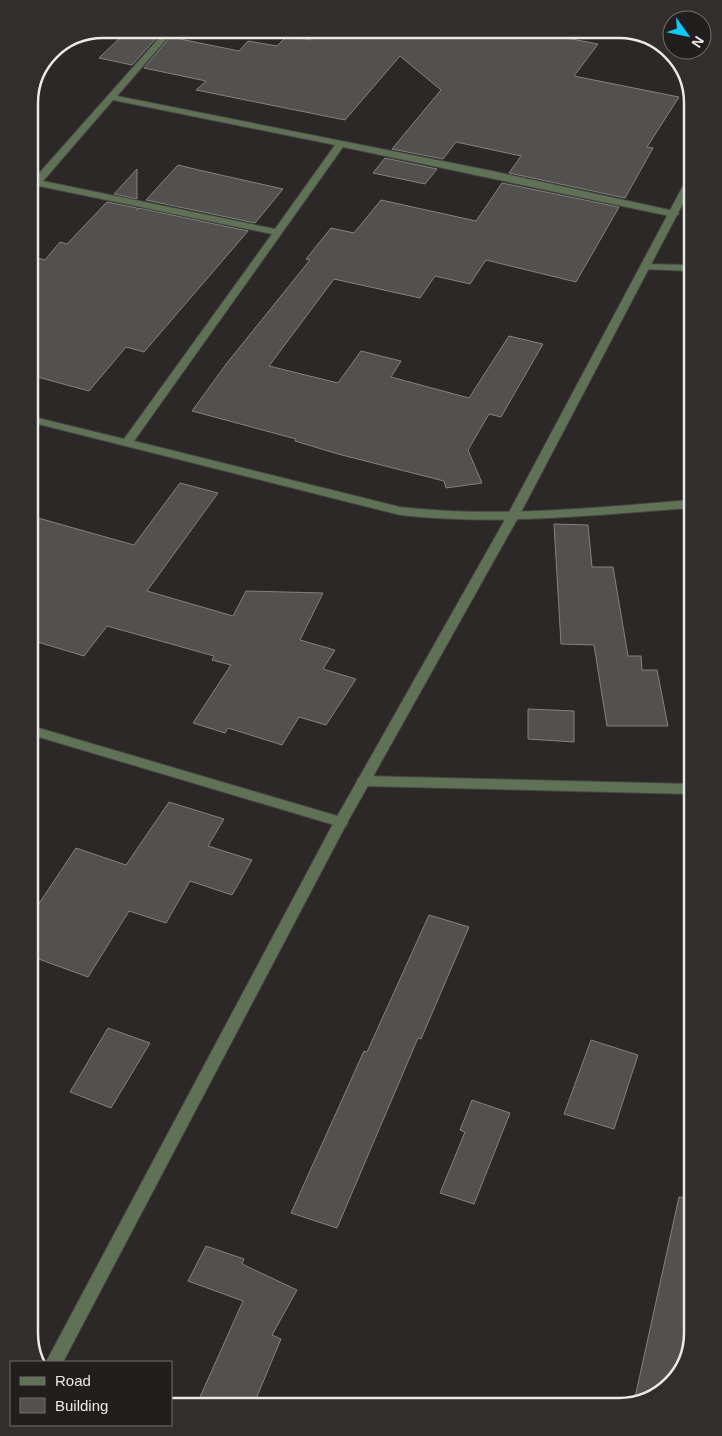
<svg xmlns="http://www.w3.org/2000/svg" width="722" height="1436" font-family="Helvetica,sans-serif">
<rect width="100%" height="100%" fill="#2b2827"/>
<g fill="#53514e" stroke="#84827f">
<polygon points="129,29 159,35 132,65 99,58"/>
<polygon points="313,29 518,29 598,44 574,76 679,97 647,147 653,148 625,198 509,173 521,156 456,142 443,159 392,149 441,90 400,56 345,120 196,90 206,81 144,68 170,37 239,51 248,41 277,46 287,36 311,40"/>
<polygon points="385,158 437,169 425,184 373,173"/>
<polygon points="178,165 203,171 283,189 255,223 146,200"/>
<polygon points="137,169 137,199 114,194"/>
<polygon points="502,183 619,207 576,282 486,260 470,284 435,276 420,298 334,279 269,366 338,383 361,351 401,361 391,377 469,398 509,336 543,344 501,417 489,414 468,450 482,483 446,488 444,481 338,454 295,441 296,439 192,411 227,363 310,260 306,259 331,228 354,233 381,200 476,221"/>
<polygon points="107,202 137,208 137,210 139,208 248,231 144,352 126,347 89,391 30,375 30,256 45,260 60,242 67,244"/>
<polygon points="180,483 218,493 147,591 233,616 246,591 323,593 300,640 335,650 323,669 356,679 326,725 299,717 282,745 228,728 225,733 193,723 231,665 212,660 214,656 107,626 84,656 31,640 31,516 134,545"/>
<polygon points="554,524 588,525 592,567 613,567 628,656 641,656 642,670 657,670 668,726 607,726 594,645 561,644"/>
<polygon points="528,709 574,711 574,742 528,739"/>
<polygon points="169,802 224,819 208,846 252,860 232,895 190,881 166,923 129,911 88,977 33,957 32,914 76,848 126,865"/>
<polygon points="429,915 469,927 421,1039 418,1038 337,1228 291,1213 364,1051 367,1052"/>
<polygon points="108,1028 150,1043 111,1108 70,1092"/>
<polygon points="591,1040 638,1055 614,1129 564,1114"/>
<polygon points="472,1100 510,1113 474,1204 440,1193 465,1132 460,1130"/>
<polygon points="679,1197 693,1198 693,1334 681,1375 648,1402 634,1402"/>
<polygon points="206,1246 244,1259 242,1264 297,1290 272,1335 281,1339 253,1406 196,1406 243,1301 188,1281"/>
</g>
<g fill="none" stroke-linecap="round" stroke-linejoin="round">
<defs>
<g id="minor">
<path d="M167 29H175L117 96 492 171 674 211 679 214 674 217 343 147 134 441 400 507C497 518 593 508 690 500V508C593 515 497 526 400 515L30 422V416L124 439 272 234 29 184V178L34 179ZM113 100 335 145 275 229 43 181Z"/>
<polygon points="609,29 625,29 640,35 613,31"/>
<polygon points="646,264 689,265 689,271 643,269 643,265"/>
<polygon points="32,726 341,817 346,818 348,822 346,826 341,827 32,735"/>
<polygon points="363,776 691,784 691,794 363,786 358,784 357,781 358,778"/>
</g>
<polygon id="tertiary" points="688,183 688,194 519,516 347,823 63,1362 46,1362 334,822 507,516 683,186"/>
</defs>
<use href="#minor" stroke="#464342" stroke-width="2"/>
<use href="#tertiary" stroke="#464342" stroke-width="2"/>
<use href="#minor" fill="#607256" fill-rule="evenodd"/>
<use href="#tertiary" fill="#607256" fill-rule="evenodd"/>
</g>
<path d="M0 0H722V1436H0ZM103 38H619A65 65 0 0 1 684 103V1333A65 65 0 0 1 619 1398H103A65 65 0 0 1 38 1333V103A65 65 0 0 1 103 38Z" fill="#312e2d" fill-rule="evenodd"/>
<path fill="none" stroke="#ebe9e8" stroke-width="2.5" d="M103 38H619A65 65 0 0 1 684 103V1333A65 65 0 0 1 619 1398H103A65 65 0 0 1 38 1333V103A65 65 0 0 1 103 38Z"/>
<rect x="10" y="1361" width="162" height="65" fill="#211e1d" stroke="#726f6e"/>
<rect x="20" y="1377" width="25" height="8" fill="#607256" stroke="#726f6e"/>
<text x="55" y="1386" font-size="15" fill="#ebe9e8">Road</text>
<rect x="20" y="1398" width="25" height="15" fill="#53514e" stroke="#726f6e"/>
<text x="55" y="1411" font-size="15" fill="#ebe9e8">Building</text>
<g transform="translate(687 35) rotate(123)"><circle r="24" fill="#211e1d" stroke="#726f6e"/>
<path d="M0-4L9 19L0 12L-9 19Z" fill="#0ecafa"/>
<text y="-8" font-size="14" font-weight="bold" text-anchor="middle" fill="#ebe9e8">N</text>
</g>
</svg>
